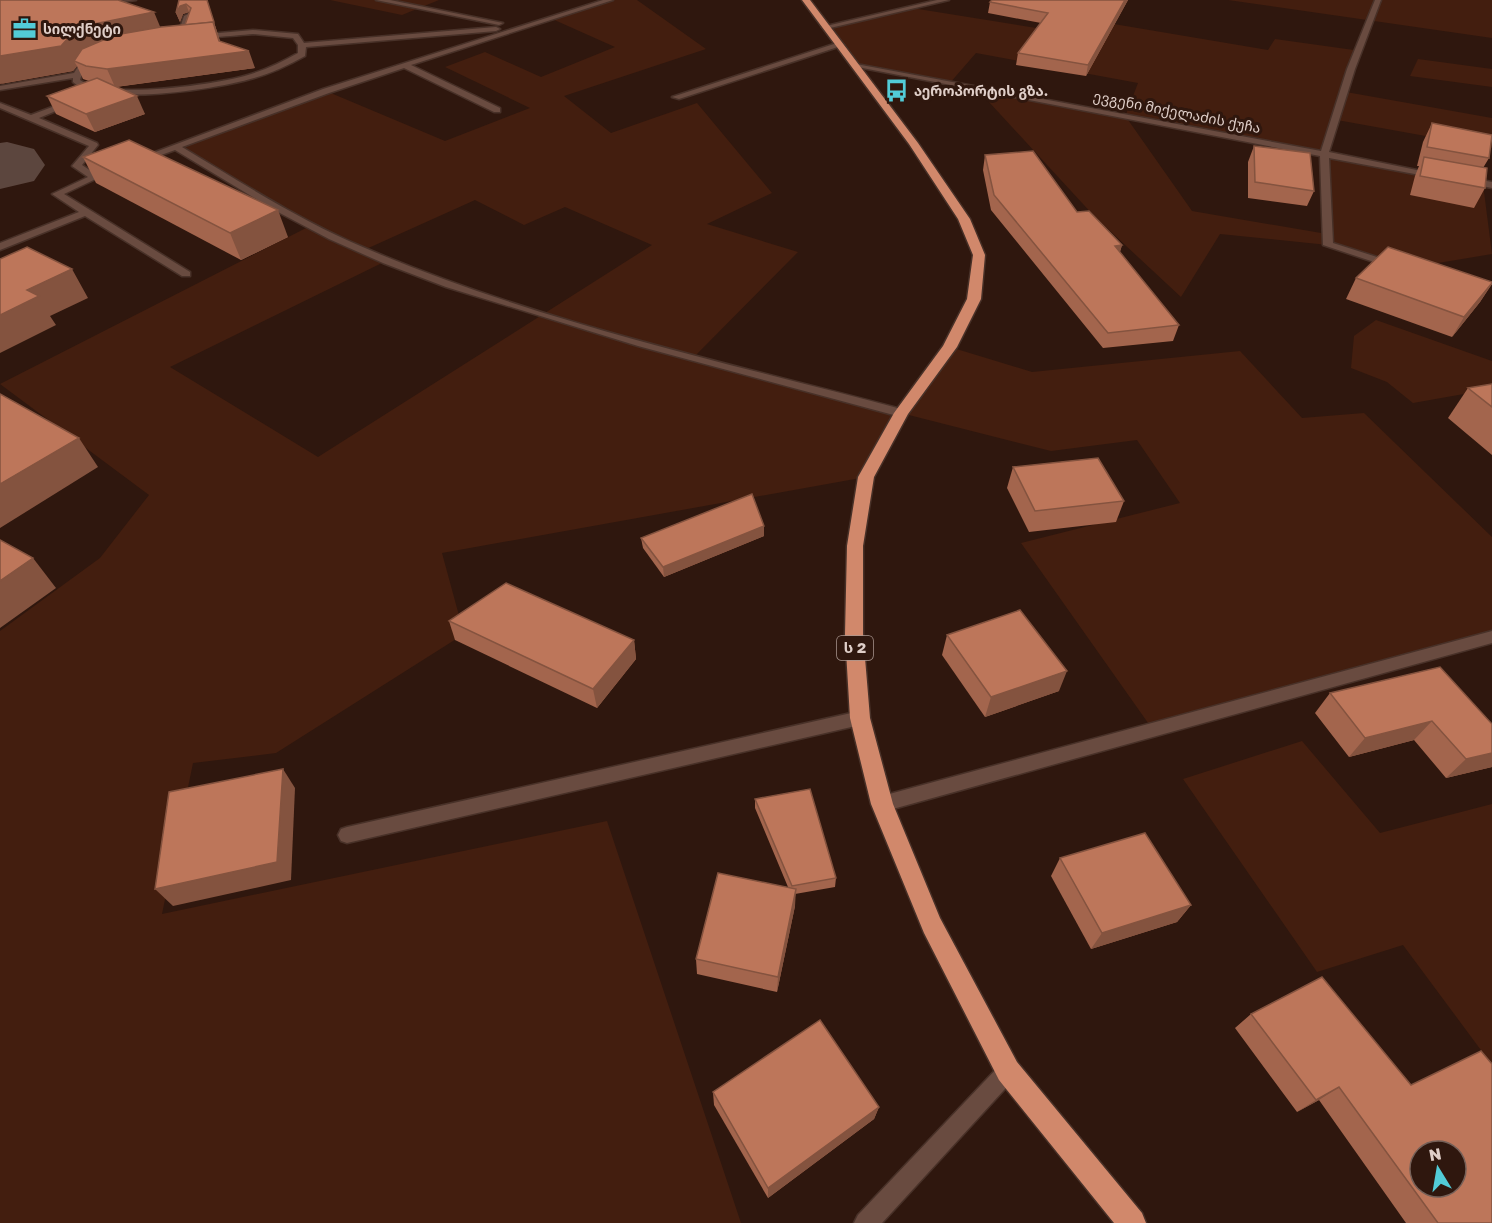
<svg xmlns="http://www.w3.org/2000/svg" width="1492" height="1223" font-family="'Golos Text','Noto Sans Georgian',sans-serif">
<rect width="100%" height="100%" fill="#2f170e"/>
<g fill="#431e0f" fill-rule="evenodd">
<polygon points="330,0 439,0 402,15"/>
<path d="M610 0H637L706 49 564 96 611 133 697 103 772 193 707 224 798 252 695 356 901 413 950 347 1032 372 1240 351 1302 418 1364 413 1492 537V637L1153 730 1021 543 1180 503 1137 440 1051 451 901 413 866 477 442 553 464 634 276 753 193 763 162 914 607 821 741 1223H0V631L100 558 149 495 0 384 310 226 176 147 326 91 445 141 530 108 445 67 485 52 541 77 615 47 550 18ZM475 200 524 225 565 207 652 245 318 457 170 367 386 261 364 250Z"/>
<polygon points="1228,0 1492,0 1492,38"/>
<path d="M912 8 1080 35 1090 20 1268 50 1275 39 1361 51 1346 92 1492 118V148L1337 120 1324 153 1483 184 1492 254 1402 269 1328 245 1220 234 1181 297 1095 217 977 89 1125 117 1138 83 976 53 949 84 856 66 826 27ZM1126 117 1324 154 1327 234 1192 211Z"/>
<polygon points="1418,59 1492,69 1492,87 1410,76"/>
<polygon points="1376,320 1492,361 1492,389 1413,403 1387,382 1351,368 1354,336"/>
<polygon points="1302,741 1380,833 1492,804 1492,1065 1403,945 1317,972 1183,779"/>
</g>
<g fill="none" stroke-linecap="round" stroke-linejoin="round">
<polygon fill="#5c463e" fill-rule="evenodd" points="7,142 34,149 45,165 34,181 0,189 0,143"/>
<defs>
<g id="minor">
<polygon points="58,0 93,2 136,0 93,6"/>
<polygon points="376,0 390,0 503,23 499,25"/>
<path d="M603 0H613L411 65 500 108V112H494L404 68 329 93 182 147C242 183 301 221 365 248 538 322 725 362 905 410L907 413 905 416 901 417 638 346 446 287 383 263 329 239 276 211 175 150 142 162 134 160 323 89Z"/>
<polygon points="937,0 949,0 826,29 822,27"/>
<polygon points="1375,0 1381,0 1355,69 1329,152 1441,175 1436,178 1329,158 1333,243 1399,264 1400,266 1395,269 1323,245 1320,156 852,66 856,64 1321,151 1347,69"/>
<path d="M188 14 192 16 185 36 253 30 298 34 304 43 496 27 500 29 496 31 306 47 305 56C289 65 272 73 254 78 218 89 102 107 73 82V78L0 90V86L74 73C89 45 148 40 177 37L184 16ZM253 34 293 38 298 45V53C282 62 265 70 248 75 215 85 106 100 80 80 82 73 84 68 89 64 120 41 213 38 253 34Z"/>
<polygon points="837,43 844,45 679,99 672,97"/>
<polygon points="68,101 75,103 39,118 97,143 98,145 82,165 100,177 64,194 190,272 190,276 182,276 85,216 0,250 0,243 79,212 52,194 88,177 72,166 89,146 0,108 0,103 31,115"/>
<polygon points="1465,177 1492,182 1492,188 1462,182 1460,180"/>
<polygon points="1492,631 1492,643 882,812 876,809 873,804 876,799 882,796"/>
<polygon points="860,711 866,713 868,718 866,723 860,725 347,843 341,841 338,835 341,829 347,827"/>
<polygon points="1008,1060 1015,1064 1019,1071 1015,1078 882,1223 854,1223 858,1215 1001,1064"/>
</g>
<polygon id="highway" points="802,0 810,0 918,143 970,219 985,255 981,299 957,347 908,414 874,477 863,546 863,634 870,718 893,804 940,918 1017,1062 1142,1213 1146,1223 1114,1223 999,1080 924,933 871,804 850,718 845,634 847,546 858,477 894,413 943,346 967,299 973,255 958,219 909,144"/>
</defs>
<use href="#minor" stroke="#483128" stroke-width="3"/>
<use href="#highway" stroke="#483128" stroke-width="3"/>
<use href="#minor" fill="#694b40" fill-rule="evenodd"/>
<use href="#highway" fill="#d1886b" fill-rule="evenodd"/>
</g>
<g fill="#a3654d">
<polygon points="179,0 207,0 220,41 255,68 116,87 145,114 95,132 56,114 47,96 89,81 83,79 77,66 73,71 0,84 160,27 185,25 189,12 183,14 180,22 176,13"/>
<polygon points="1128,0 1086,76 1016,65 1018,53 1041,23 988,13 990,2"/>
<polygon points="1432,123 1489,158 1483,168 1485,188 1474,208 1410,195 1415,176 1419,166 1417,166 1423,142"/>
<polygon points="1254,146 1314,191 1307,206 1248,198 1248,162"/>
<polygon points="985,155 1077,212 1122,245 1120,252 1179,325 1173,341 1103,348 991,210 983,170"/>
<polygon points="83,157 288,237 241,260 96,183"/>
<polygon points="1356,278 1492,284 1480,302 1452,337 1346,299"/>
<polygon points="1492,384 1492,455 1448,418 1468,388"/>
<polygon points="1013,467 1124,501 1116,522 1029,532 1007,488"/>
<polygon points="764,526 764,536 664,577 643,548 641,538"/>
<polygon points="449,621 634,640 636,659 597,708 455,640"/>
<polygon points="947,635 1059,691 985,717 942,655"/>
<polygon points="1330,693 1492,724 1492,767 1446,778 1414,740 1349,757 1315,713"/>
<polygon points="755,799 836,878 835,887 795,894 795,906 777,992 697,974 696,959 788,887 755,808"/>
<polygon points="1060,858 1191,905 1177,922 1091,949 1051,876"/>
<polygon points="1322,977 1492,1223 1406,1223 1319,1100 1297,1112 1235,1028 1251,1014"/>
<polygon points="713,1092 879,1107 874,1119 768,1198 714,1105"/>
</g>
<g fill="#84533f">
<polygon points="207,0 224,54 249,51 255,68 115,87 107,69 219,41"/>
<polygon points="1125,0 1128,0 1086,76 1088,65"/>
<polygon points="186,4 189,12 183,14 180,22 176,13 180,6"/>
<polygon points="154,12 164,36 74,61 77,66 73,71 0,84 0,56 94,24"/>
<polygon points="137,96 145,114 95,132 86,114"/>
<polygon points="278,210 288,237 241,260 230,233"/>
<polygon points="1122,245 1117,260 1115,246"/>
<polygon points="72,269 88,298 50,316 56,325 0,353 0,315 27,290"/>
<polygon points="1492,283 1480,302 1452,337 1464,317"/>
<polygon points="79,438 98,467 0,528 0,484"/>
<polygon points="764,526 764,536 664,577 663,567"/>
<polygon points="33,558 56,588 0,628 0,581"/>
<polygon points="634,640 636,659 597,708 593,689"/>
<polygon points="1067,671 1059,691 985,717 991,697"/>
<polygon points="1432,721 1414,740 1349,757 1365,738"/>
<polygon points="1492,753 1492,767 1446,778 1466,759"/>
<polygon points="283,769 295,788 291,880 173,906 155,889"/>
<polygon points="796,889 795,906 777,992 778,977"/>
<polygon points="1191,905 1177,922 1091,949 1102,933"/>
<polygon points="1339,1087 1319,1100 1297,1112 1316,1100"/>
<polygon points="879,1107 874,1119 768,1198 768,1188"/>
</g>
<g fill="#bd765a" stroke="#84533f" stroke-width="1.5" fill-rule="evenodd">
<polygon points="0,0 118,0 154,12 94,24 69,37 61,46 0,56"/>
<polygon points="179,0 207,0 214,22 185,25 191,8 186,4 180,6 176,13"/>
<polygon points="992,0 1125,0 1088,65 1018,53 1048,13 990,2"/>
<polygon points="213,22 219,41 249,51 107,69 86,66 74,61 82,49 115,35 161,27"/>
<polygon points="97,78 137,96 86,114 47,96"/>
<polygon points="1432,123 1492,135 1489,158 1427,147"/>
<polygon points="129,140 278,210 230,233 83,157"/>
<polygon points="1254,146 1310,153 1314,191 1255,182"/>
<polygon points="1033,151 1077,212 1089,211 1122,245 1115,246 1179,325 1108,333 994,195 985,155"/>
<polygon points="1424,157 1487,168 1485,188 1420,176"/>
<polygon points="27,247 72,269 27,290 39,296 0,315 0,259"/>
<polygon points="1388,247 1492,282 1492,283 1464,317 1356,278"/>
<polygon points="1492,384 1492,407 1468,388"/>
<polygon points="0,394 79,438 0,484"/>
<polygon points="1098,458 1124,501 1035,511 1013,467"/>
<polygon points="752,494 764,526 663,567 641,538"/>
<polygon points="0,540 33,558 0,581"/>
<polygon points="506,583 634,640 593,689 449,621"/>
<polygon points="1020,610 1067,671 991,697 947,635"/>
<polygon points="1440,667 1492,724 1492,753 1466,759 1432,721 1365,738 1330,693"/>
<polygon points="283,769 277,862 155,889 169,792"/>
<polygon points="810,789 836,878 792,886 755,799"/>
<polygon points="1145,833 1191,905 1102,933 1060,858"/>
<polygon points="718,873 796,889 778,977 696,959"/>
<path d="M1322 977 1411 1085 1481 1051 1492 1064V1223H1438L1339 1087 1316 1100 1251 1014ZM1420 1151H1456V1187H1420Z"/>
<polygon points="820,1020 879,1107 768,1188 713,1092"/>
</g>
<defs>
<symbol id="office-bare" viewBox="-9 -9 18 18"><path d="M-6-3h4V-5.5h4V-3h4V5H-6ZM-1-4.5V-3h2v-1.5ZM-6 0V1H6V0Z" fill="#52cbd7" stroke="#2f170e" stroke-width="2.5" paint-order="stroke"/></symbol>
<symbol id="bus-bare" viewBox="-9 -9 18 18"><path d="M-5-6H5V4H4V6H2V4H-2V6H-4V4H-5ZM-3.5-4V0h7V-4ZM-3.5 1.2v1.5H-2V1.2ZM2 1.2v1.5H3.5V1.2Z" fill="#52cbd7" stroke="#2f170e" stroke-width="2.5" paint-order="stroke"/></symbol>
</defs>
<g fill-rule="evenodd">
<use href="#office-bare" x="8" y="12" width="33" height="33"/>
<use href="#bus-bare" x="880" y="74" width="33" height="33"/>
</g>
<g text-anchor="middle" stroke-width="6" stroke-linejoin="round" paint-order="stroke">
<g font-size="14" font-weight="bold" fill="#dfcec8" stroke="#2f170e" text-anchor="start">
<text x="43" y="34">სილქნეტი</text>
<text x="914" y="96">აეროპორტის გზა.</text>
</g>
<g font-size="14" fill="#dfcec8" stroke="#2f170e">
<text transform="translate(1177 112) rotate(11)" y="5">ევგენი მიქელაძის ქუჩა</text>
</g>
<rect fill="#2f170e" stroke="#aa9790" stroke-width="1.5" x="837" y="636" width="36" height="24" rx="4.5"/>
<g font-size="15" font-weight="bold" fill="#dfcec8">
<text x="855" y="653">ს 2</text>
</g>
</g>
<g transform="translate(1438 1169) rotate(349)"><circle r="28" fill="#2f170e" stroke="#756058" stroke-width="1.5"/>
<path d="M0-4.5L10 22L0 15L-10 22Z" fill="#52cbd7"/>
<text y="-9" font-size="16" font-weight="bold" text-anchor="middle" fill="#dfcec8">N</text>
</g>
</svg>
